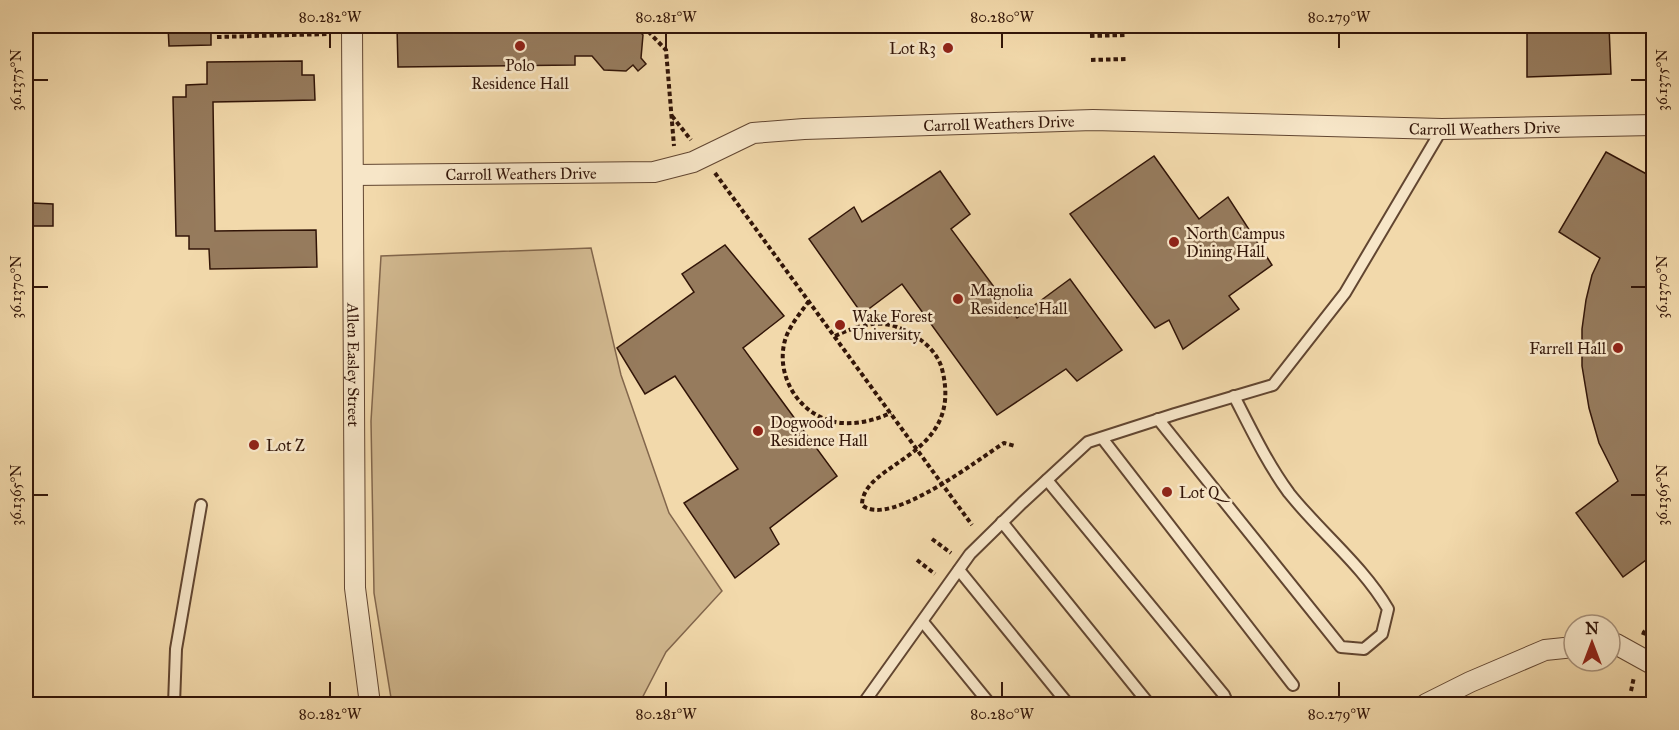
<svg xmlns="http://www.w3.org/2000/svg" width="1679" height="730" font-family="'IM FELL Great Primer',serif">
<rect width="100%" height="100%" fill="#f2d9ab"/>
<filter id="stains"><feTurbulence type="fractalNoise" baseFrequency=".00333" numOctaves="4"/><feColorMatrix values="0 0 0 0 .2 0 0 0 0 .09 0 0 0 0 .02 0 0 0 .5 -.17"/></filter>
<radialGradient id="worn" r=".72"><stop offset=".6" stop-color="#630" stop-opacity="0"/><stop offset="1" stop-color="#630" stop-opacity=".3"/></radialGradient>
<polygon fill="#d1b88f" stroke="#82664c" stroke-width="1.5" points="591,248 621,375 669,513 722,591 666,652 639,704 392,704 374,593 371,421 381,256"/>
<g fill="#967b5d" stroke="#321508" stroke-width="1.5">
<polygon points="168,26 211,26 211,45 169,46"/>
<polygon points="511,26 635,26 643,35 641,58 646,64 638,71 633,65 626,71 604,70 592,56 575,56 575,65 398,67 397,27"/>
<polygon points="1527,26 1609,26 1611,74 1527,77"/>
<polygon points="302,61 302,75 314,75 315,100 213,102 215,231 316,230 317,267 210,269 209,249 189,249 189,236 176,236 173,97 186,97 186,85 207,84 207,62"/>
<polygon points="1606,152 1654,178 1654,554 1623,577 1576,513 1618,481 1599,443 1589,408 1582,366 1582,329 1586,300 1592,275 1600,258 1559,232"/>
<polygon points="1154,156 1199,219 1228,197 1272,265 1229,296 1239,309 1183,349 1169,320 1155,328 1070,214"/>
<polygon points="940,171 970,214 951,229 1017,318 1070,279 1122,350 1077,381 1066,369 997,415 902,284 862,314 809,239 854,207 862,222"/>
<polygon points="33,203 53,204 53,226 32,226"/>
<polygon points="725,245 784,316 743,348 837,476 770,528 779,544 735,578 684,503 738,469 675,376 645,394 617,348 694,292 682,274"/>
</g>
<g fill="none" stroke-linecap="round" stroke-linejoin="round">
<defs>
<g id="lane">
<path d="M1158 419 1341 647 1364 649 1382 634 1388 609C1362 565 1321 533 1289 493 1267 463 1251 429 1234 396"/>
<polyline points="1102,438 1293,685"/>
<polyline points="1047,480 1224,695 1228,704"/>
<polyline points="1002,522 1149,704"/>
<polyline points="959,570 1068,704"/>
<polyline points="923,622 990,704"/>
<polyline points="174,704 176,649 201,505"/>
<polyline points="863,704 970,554 1022,503 1088,442 1175,414 1273,385 1345,293 1442,129"/>
</g>
<g id="street">
<path id="s1" d="M352 26 355 588 370 704"/>
<path id="s2" d="M353 175 654 172 693 162 753 133 804 129 1093 120 1442 129 1654 125"/>
<polyline points="1610,644 1616,644 1654,665"/>
<polyline points="1426,704 1470,682 1545,650 1574,647"/>
</g>
</defs>
<use href="#lane" stroke="#624631" stroke-width="14"/>
<use href="#street" stroke="#624631" stroke-width="22"/>
<g stroke="#321508" stroke-width="4" stroke-dasharray="4.5 3" stroke-linecap="butt">
<polyline points="643,26 666,50 674,146"/>
<polyline points="1090,36 1125,35"/>
<polyline points="217,37 329,34"/>
<polyline points="1091,60 1126,59"/>
<polyline points="672,116 691,140"/>
<polyline points="715,173 972,525"/>
<path d="M809 301C801 312 791 324 786 337 773 375 800 419 842 423 860 424 875 420 891 413"/>
<path d="M835 336C855 327 875 319 897 327 916 334 937 349 942 369 965 458 862 461 862 505 889 529 980 458 1004 443L1015 446"/>
<polyline points="932,539 951,553"/>
<polyline points="917,560 935,574"/>
<polyline points="1643,635 1644,632 1654,624"/>
<polyline points="1631,691 1634,677"/>
<polyline points="1284,704 1285,704"/>
</g>
<use href="#lane" stroke="#f7e6c8" stroke-width="10"/>
<use href="#street" stroke="#f7e6c8" stroke-width="20"/>
</g>
<path fill="none" stroke="#321508" stroke-width="2" d="M330 33V48M666 33V48M1002 33V48M1339 33V48M33 80H48M1631 80H1646M33 287H48M1631 287H1646M33 495H48M1631 495H1646M330 682V697M666 682V697M1002 682V697M1339 682V697"/>
<g fill="#8f2418" stroke="#f7e6c8" stroke-width="2">
<circle cx="520" cy="46" r="6"/>
<circle cx="948" cy="48" r="6"/>
<circle cx="1174" cy="242" r="6"/>
<circle cx="958" cy="299" r="6"/>
<circle cx="840" cy="325" r="6"/>
<circle cx="1618" cy="348" r="6"/>
<circle cx="758" cy="431" r="6"/>
<circle cx="254" cy="445" r="6"/>
<circle cx="1167" cy="492" r="6"/>
</g>
<g text-anchor="middle" stroke-width="5" stroke-linejoin="round" paint-order="stroke">
<g font-size="16" fill="#321508" stroke="#f7e6c8" text-anchor="start">
<text x="936" y="54" text-anchor="end">Lot R3</text>
<text x="520" y="71" text-anchor="middle">Polo<tspan x="520" dy="18">Residence Hall</tspan></text>
<text x="1186" y="239">North Campus<tspan x="1186" dy="18">Dining Hall</tspan></text>
<text x="970" y="296">Magnolia<tspan x="970" dy="18">Residence Hall</tspan></text>
<text x="852" y="322">Wake Forest<tspan x="852" dy="18">University</tspan></text>
<text x="1606" y="354" text-anchor="end">Farrell Hall</text>
<text x="770" y="428">Dogwood<tspan x="770" dy="18">Residence Hall</tspan></text>
<text x="266" y="451">Lot Z</text>
<text x="1179" y="498">Lot Q</text>
</g>
<g font-size="16" fill="#321508" stroke="#f7e6c8">
<text dy="6" stroke="none"><textPath href="#s2" startOffset="654">Carroll Weathers Drive</textPath></text>
<text dy="6" stroke="none"><textPath href="#s2" startOffset="1140">Carroll Weathers Drive</textPath></text>
<text dy="6" stroke="none"><textPath href="#s2" startOffset="168">Carroll Weathers Drive</textPath></text>
<text dy="6" stroke="none"><textPath href="#s1" startOffset="339">Allen Easley Street</textPath></text>
</g>
</g>
<rect width="1679" height="730" fill="none" stroke="#f2d9ab" stroke-width="66"/>
<g transform="translate(1592 643)"><circle r="28" fill="#f7e6c8" stroke="#a8927b" stroke-width="1.5"/>
<path d="M0-4.5L10 22L0 15L-10 22Z" fill="#8f2418"/>
<text y="-9" font-size="16" font-weight="bold" text-anchor="middle" fill="#321508">N</text>
</g>
<rect x="33" y="33" width="1613" height="664" fill="none" stroke="#321508" stroke-width="2"/>
<g font-size="15" text-anchor="middle" fill="#321508">
<text x="330" y="22">80.282°W</text>
<text x="666" y="22">80.281°W</text>
<text x="1002" y="22">80.280°W</text>
<text x="1339" y="22">80.279°W</text>
<text transform="translate(16 80) rotate(-90)" y="5">36.1375°N</text>
<text transform="translate(1662 80) rotate(-90)" y="5">36.1375°N</text>
<text transform="translate(16 287) rotate(-90)" y="5">36.1370°N</text>
<text transform="translate(1662 287) rotate(-90)" y="5">36.1370°N</text>
<text transform="translate(16 495) rotate(-90)" y="5">36.1365°N</text>
<text transform="translate(1662 495) rotate(-90)" y="5">36.1365°N</text>
<text x="330" y="719">80.282°W</text>
<text x="666" y="719">80.281°W</text>
<text x="1002" y="719">80.280°W</text>
<text x="1339" y="719">80.279°W</text>
</g>
<rect width="100%" height="100%" filter="url(#stains)"/>
<rect width="100%" height="100%" fill="url(#worn)"/>
</svg>
